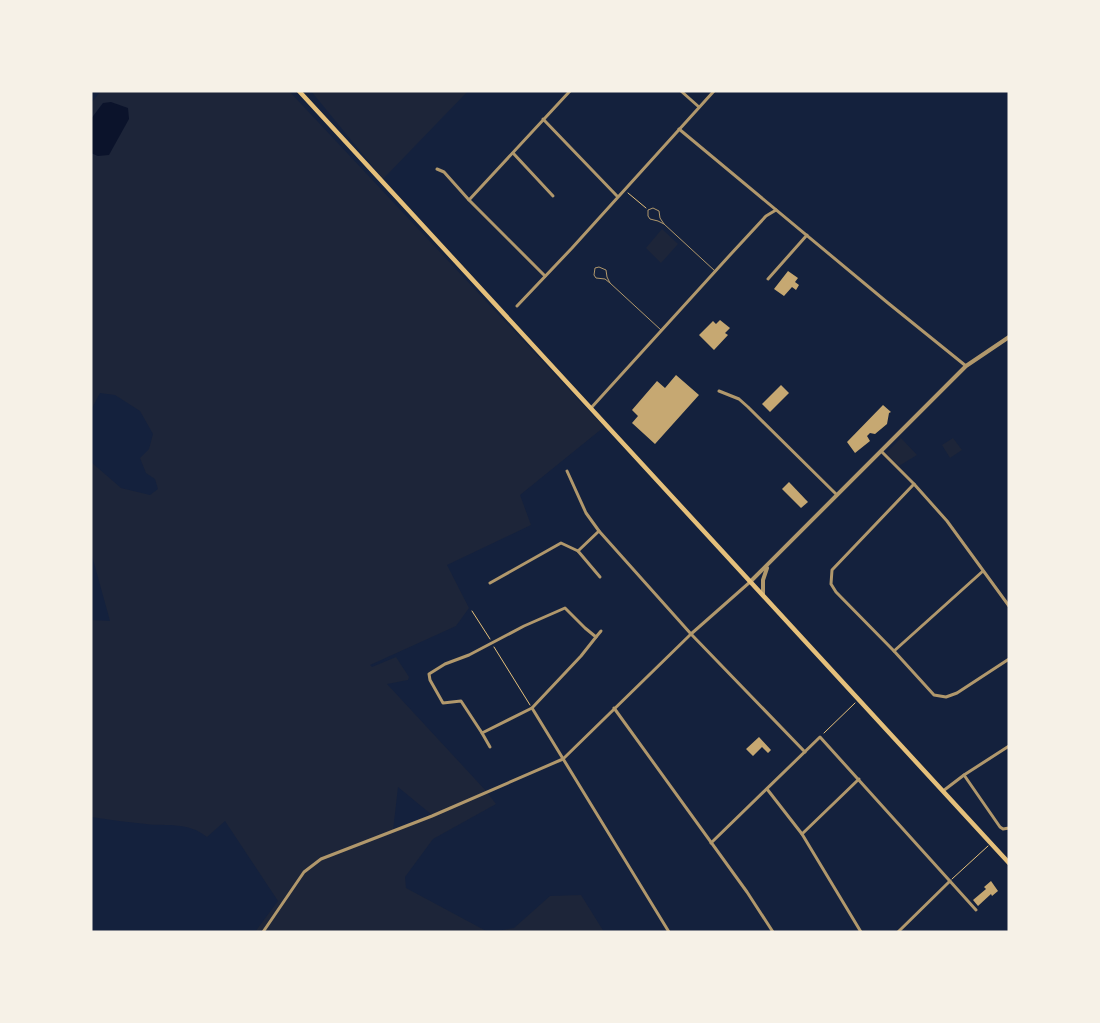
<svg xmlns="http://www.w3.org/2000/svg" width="1100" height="1023" font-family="'Fira Sans',sans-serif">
<rect width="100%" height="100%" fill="#14213d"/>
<g fill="#1d2539" fill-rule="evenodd">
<path d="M101 91H289L604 427 520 495 531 525 447 565 469 608 456 626 370 665 372 667 396 657 409 677 408 680 387 684 487 792 496 804 433 839 405 877 406 888 488 932H255L278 901 225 821 207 837C187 821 168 827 146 824 128 822 110 820 91 817V620L110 621 91 552V462L121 488 150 495 158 489 155 479 146 473 140 458 149 449 153 434 140 411 115 395 100 393 91 410V153L98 156 103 103 91 119V103ZM398 787 432 815 393 831Z"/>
<polygon points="311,91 468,91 383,179"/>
<polygon points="662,229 678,244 661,263 646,248"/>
<polygon points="901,438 917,455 899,466 886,453"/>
<polygon points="953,438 962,450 950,458 942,445"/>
<polygon points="581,895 604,932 491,932 514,928 550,896"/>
</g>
<polygon fill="#0b132b" points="111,102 128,108 129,119 109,155 98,156 91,153 91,119 103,103"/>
<g fill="#c6a872">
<polygon points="788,271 798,278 795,282 799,285 796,290 792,287 784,296 774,289"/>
<polygon points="720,320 730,328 725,333 728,335 714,350 699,335 713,321 716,324"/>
<polygon points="676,375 699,395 655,444 632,423 638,416 632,410 657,381 665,388"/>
<polygon points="781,385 789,393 770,412 762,404"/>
<polygon points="883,405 891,412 889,413 887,424 875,434 870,433 867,436 870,441 855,453 847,442"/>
<polygon points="789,482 808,502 801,508 782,489"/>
<polygon points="759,737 771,750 768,753 762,747 753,756 746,749"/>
<polygon points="991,881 998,891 992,896 991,894 978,906 973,900 986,889 984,887"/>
</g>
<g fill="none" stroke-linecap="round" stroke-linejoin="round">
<g stroke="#e5c07b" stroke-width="1">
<polyline points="628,193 646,208"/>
<polyline points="472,611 490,639"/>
<polyline points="494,647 530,705"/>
<polyline points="824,733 855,703"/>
<polyline points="952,879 988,846"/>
</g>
<g stroke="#b1986c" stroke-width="1">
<polyline points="664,224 658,221 650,219 648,216 648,210 653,208 659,211 660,218 664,224 715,271"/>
<polyline points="610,283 605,279 596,278 594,275 595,268 599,267 606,270 607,277 610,283 661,330"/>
</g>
<g stroke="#b1986c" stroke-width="3">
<polyline points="681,91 699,107"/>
<polyline points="543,119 617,196"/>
<polyline points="679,129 888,303 966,366"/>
<polyline points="513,153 553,196"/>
<polyline points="437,169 444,172 469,200 545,276"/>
<polyline points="469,200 570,91"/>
<polyline points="768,279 807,235"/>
<polyline points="517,306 572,248 714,91"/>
<polyline points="719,391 739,399 748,407 837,495"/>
<polyline points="591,408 730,255 766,216 776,210"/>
<polyline points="882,452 914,484 947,521 1009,606"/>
<polyline points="567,471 586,513 599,531 691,634 805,752"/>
<polyline points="914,484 832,570 831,584 836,592 894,651 934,695 946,697 957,693 1009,659"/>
<polyline points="578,551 600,577"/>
<polyline points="490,583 561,543 578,551 599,531"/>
<polygon points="565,608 585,628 596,637 581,656 532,708 482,733 461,701 443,703 430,680 429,674 445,664 469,655 524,626"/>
<polyline points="596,637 601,631"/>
<polyline points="894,651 983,571"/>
<polyline points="532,708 669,932"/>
<polyline points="614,708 747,892 773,932"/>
<polyline points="482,733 490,747"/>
<polyline points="964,775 1000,827 1003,829 1009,828"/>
<polyline points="767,789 802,834 861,932"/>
<polyline points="943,791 964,775 1009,746"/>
<polyline points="802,834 859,779"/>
<polyline points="711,843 820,737 976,910"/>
<polyline points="263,932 304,872 321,859 432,816 563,759 691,634 750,582"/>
<polyline points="898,932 950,881"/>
</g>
<g stroke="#b1986c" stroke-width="4">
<polyline points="750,582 966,366 1009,337"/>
<polyline points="763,595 763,580 767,568"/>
</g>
<polyline stroke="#e5c07b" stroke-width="4.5" points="299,91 1009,863"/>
</g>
<rect width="1100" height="1023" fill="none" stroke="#f6f1e7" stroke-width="185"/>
</svg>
